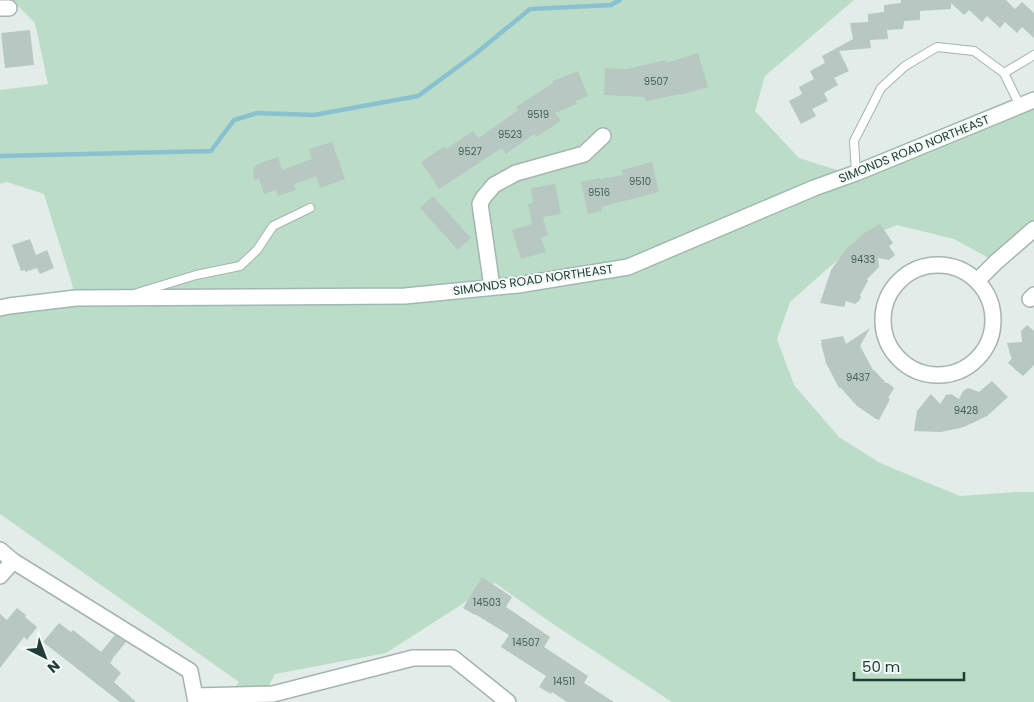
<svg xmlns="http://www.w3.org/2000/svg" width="1034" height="702" font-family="Poppins,sans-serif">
<rect width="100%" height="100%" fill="#e2ece9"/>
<polygon fill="#bbddc7" points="12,0 854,0 765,76 755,111 799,158 850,174 1034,99 1034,229 996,262 954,239 897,225 865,238 826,270 790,302 777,339 794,385 839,437 880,463 960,496 1016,492 1034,492 1034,702 672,702 556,626 495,583 386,653 275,674 260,702 222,702 239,682 0,514 0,308 76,297 44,194 7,182 0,184 0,90 48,84 35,23"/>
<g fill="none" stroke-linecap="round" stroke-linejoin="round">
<polyline stroke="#8ac1d1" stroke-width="4.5" points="0,156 211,151 234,120 257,113 314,115 418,96 474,55 530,9 611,5 620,0"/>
</g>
<g fill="#b7c7c2">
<polygon points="901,0 1006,0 1015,9 1022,2 1034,13 1034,38 1022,27 1017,33 1005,22 1000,28 987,16 982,22 969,10 964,15 951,3 951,9 920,11 920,20 904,21 903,29 887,30 888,39 870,40 871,48 839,51 849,71 834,78 838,85 824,93 828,101 812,109 816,116 801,124 789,101 802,94 799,87 814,79 810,71 825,63 822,56 853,39 850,23 868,22 868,14 884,12 884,5 901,3"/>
<polygon points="30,30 34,65 5,68 1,33"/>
<polygon points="698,53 708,87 680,95 680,94 646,101 645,97 604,95 605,68 627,69 666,60 666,63"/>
<polygon points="578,71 588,96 576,101 577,104 555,113 561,121 536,137 534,134 506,154 502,148 439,189 421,162 445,146 446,149 473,131 479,138 518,110 516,107 553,83 553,81"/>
<polygon points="332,142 345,179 320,188 316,176 294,184 296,190 278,196 276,190 264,194 259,179 254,180 253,168 258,164 278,157 282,170 312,159 309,149"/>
<polygon points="652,162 659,192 601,207 602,211 588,214 581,182 600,178 600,179 623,175 622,170"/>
<polygon points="555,184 561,214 543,217 548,235 541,238 546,252 521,259 512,230 532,224 528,204 533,203 531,188"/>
<polygon points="433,196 471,238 458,250 420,208"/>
<polygon points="880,224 893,243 889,246 895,255 889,260 878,258 879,267 867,279 868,281 860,295 861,297 859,301 855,304 846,301 844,307 820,303 831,270 847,248 866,232"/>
<polygon points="30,239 36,255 47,250 54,268 40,274 37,268 25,272 25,270 21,271 12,245"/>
<polygon points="1027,325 1034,331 1034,365 1023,376 1008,363 1012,358 1011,357 1007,343 1022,342 1021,331"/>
<polygon points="870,328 860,346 873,370 875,371 886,383 888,383 894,388 888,398 890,399 879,420 876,419 857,406 840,387 839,388 826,363 821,343 822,343 821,340 843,336 846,344"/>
<polygon points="992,381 1008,397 987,416 964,427 941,432 914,431 917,411 931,394 940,404 946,395 951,394 959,399 963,391 968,388 979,392"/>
<polygon points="482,577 512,597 506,607 550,637 544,647 588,676 584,683 614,702 567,702 552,692 551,694 539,687 546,676 501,647 509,635 475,614 475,615 463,608"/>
<polygon points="17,608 26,615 25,617 37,627 27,640 24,637 0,668 0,614 7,620"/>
<polygon points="59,623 71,632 73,630 101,652 115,635 126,642 112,659 113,659 110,663 121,673 114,682 136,702 120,702 43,642"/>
</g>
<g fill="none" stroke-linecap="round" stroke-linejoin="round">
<defs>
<g id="service">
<polyline points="1004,73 1034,55"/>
<polyline points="856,173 854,141 881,88 905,66 937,47 974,51 1004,73 1020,106"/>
<polyline points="137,293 196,275 240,266 257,250 273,226 310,208"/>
</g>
<g id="minor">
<polyline points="0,8 9,8"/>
<circle cx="938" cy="320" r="55"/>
<polyline points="978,280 996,262 1034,229"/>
<polyline points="492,287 480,204 483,198 494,185 516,173 584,154 603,136"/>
<polyline points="1030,299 1034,295"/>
<polyline points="0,550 13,561 190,671 196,702"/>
<polyline points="0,576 13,561"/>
<polyline points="195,696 273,694 413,658 453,658 508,702"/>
</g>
<polyline id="secondary" points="0,308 9,306 76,298 405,296 518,285 628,267 814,188 856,173 1034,100"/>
</defs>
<use href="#service" stroke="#a5b4b0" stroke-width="10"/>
<use href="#minor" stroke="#a5b4b0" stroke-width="18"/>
<use href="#secondary" stroke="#a0b8b2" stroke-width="18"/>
<use href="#service" stroke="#fff" stroke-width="8"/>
<use href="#minor" stroke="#fff" stroke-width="15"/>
<use href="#secondary" stroke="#fff" stroke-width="15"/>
</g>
<g text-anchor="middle" stroke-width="4" stroke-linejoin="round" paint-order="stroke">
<g font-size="10" fill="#47605a">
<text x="656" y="85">9507</text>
<text x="538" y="118">9519</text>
<text x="510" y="138">9523</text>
<text x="470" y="155">9527</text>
<text x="640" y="185">9510</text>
<text x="599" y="196">9516</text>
<text x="863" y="263">9433</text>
<text x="858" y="381">9437</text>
<text x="966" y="414">9428</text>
<text x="487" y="606">14503</text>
<text x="526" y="646">14507</text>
<text x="564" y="685">14511</text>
</g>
<g font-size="12" fill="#223d38" stroke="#f3f9f6">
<text transform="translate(914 149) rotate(-22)" y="4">SIMONDS ROAD NORTHEAST</text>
<text transform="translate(533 280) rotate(-8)" y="4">SIMONDS ROAD NORTHEAST</text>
</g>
</g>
<g transform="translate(45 657) rotate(138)" stroke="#f3f9f6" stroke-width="4" paint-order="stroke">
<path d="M0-4L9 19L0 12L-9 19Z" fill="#223d38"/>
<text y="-8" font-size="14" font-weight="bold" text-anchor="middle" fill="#223d38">N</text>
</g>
<path d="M854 672v8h110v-8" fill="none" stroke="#223d38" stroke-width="2.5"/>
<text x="862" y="672" font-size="15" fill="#223d38" stroke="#f3f9f6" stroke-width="4" paint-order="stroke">50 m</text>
</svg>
